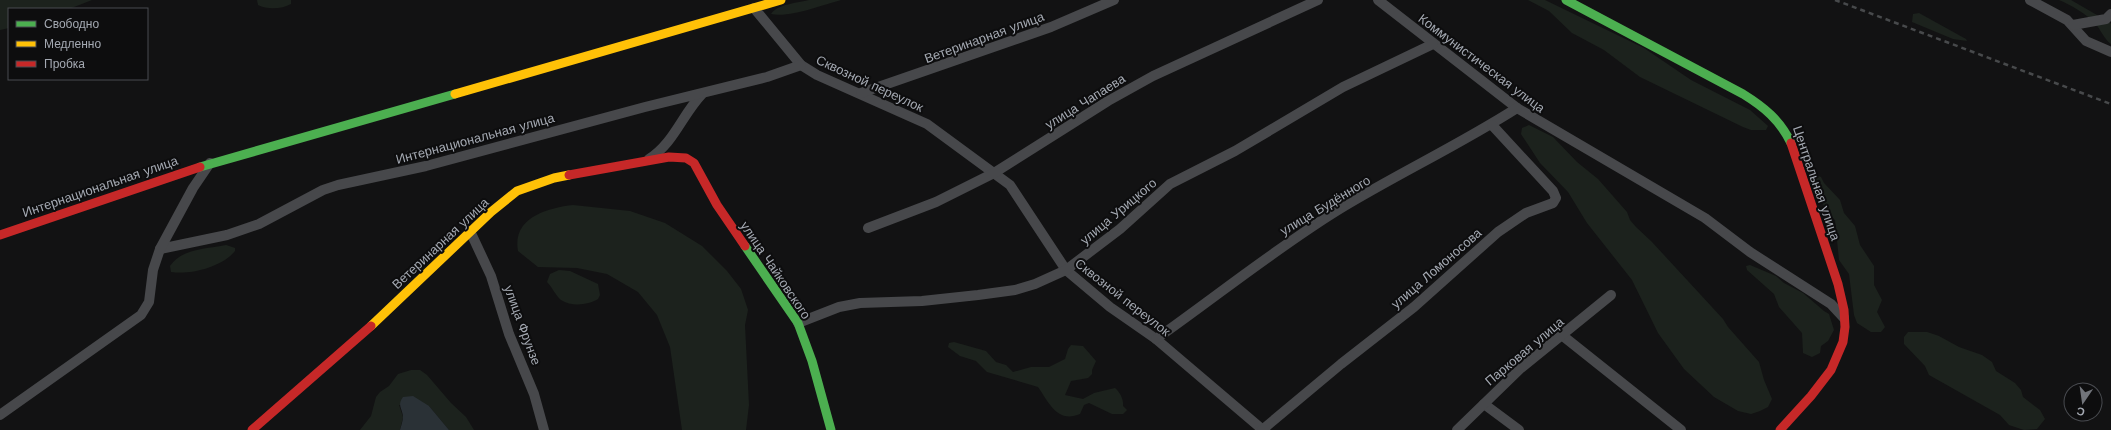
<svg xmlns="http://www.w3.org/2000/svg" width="2111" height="430" font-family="'Work Sans',sans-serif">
<rect width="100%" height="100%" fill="#121213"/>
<g fill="#1c221d">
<polygon points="0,0 92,0 69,9 9,9 9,28 0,30"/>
<path d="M257 0H291V4C282 9 268 10 258 5Z"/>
<path d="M809 0H841C822 5 790 18 771 14 777 4 798 3 809 0Z"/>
<polygon points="1528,0 1545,0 1644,48 1691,80 1750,110 1768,126 1766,130 1751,130 1743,127 1640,77 1604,50 1572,33 1549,11"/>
<path d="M2059 0H2071L2109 22 2111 24V44C2104 39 2101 30 2095 23 2086 14 2071 5 2059 0Z"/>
<polygon points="1919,13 1966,39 1967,41 1953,39 1912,22 1913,14"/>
<polygon points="1529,125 1553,137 1577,162 1598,179 1627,212 1630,220 1636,227 1652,242 1723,319 1728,327 1759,362 1764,380 1772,399 1768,407 1760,411 1751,414 1738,411 1714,397 1684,369 1658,333 1632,280 1587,223 1568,192 1540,163 1521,134 1522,128"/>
<polygon points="1814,174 1821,177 1824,183 1840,200 1844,213 1855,226 1860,245 1874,266 1874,285 1882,300 1877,312 1885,327 1881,332 1871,332 1857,323 1854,315 1849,274 1839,260 1835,220 1824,209 1822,197 1811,183 1810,178"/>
<path d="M573 205 630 211 665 223 702 246 727 271 741 289 748 310 745 325 749 405 746 430H682L670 347 657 315 638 292 607 274 577 268 538 267 518 251C512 218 547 208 573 205Z"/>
<path d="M226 245 235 248V251C222 267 191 275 171 272L170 266C182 248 207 249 226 245Z"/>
<polygon points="1750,265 1776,276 1784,283 1803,293 1824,311 1829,314 1834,330 1828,341 1821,346 1820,353 1812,357 1803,353 1802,333 1779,307 1774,294 1747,270 1746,266"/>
<path d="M559 270 570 271 598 284 600 295 598 299C588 305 572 307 561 300 556 296 552 287 547 282L550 274Z"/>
<polygon points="1908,332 1927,332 1939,336 1959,347 1982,355 1992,362 1996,371 2015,383 2021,390 2023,397 2040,410 2045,419 2037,429 2024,430 2009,425 2000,415 1929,375 1925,366 1904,344 1904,337"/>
<path d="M954 342 986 351 996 362 1006 365 1013 372 1031 367H1049L1065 359 1068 349 1071 345 1083 346 1096 361 1092 370V374L1088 378 1071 381 1065 395 1083 399 1094 393 1115 388C1120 392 1124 400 1123 406L1127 410 1123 414H1112L1089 403 1084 405 1080 414C1057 424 1048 401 1038 387L987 372 976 361 960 356 948 347 949 343Z"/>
<polygon points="411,370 420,370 427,375 451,403 466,417 474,430 449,430 429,406 399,405 403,417 400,430 360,430 371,416 376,397 380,392 389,386 398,374"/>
</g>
<path fill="#2a3136" d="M413 396 429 406 449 430H400C401 426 403 421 403 416 402 408 397 405 403 397Z"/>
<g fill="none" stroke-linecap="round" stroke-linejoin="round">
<g stroke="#47484b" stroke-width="10">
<polyline points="1378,0 1517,108 1705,218 1750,252 1831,304 1844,318"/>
<polyline points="2030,0 2067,20 2086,41 2111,52"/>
<polyline points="754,8 801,65 817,75 927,124 1010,185 1066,270 1110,307 1156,339 1263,430"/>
<polyline points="2073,25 2106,19 2111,14"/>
<polyline points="861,93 1051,27 1114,0"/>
<path d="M649 159C674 143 682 115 702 94"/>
<polyline points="868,228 936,202 994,173 1108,101 1153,76 1318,0"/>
<polyline points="470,231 491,276 509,334 534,394 544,430"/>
<polyline points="160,249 227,235 259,224 323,190 338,185 426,166 645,107 767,77 801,65"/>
<polyline points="798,323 839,307 860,303 922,301 978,295 1015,290 1035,284 1066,270 1120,229 1170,184 1235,151 1343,87 1433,44"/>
<polyline points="1563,336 1681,430"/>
<path d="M1156 339C1217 296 1275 249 1338 210 1397 174 1459 145 1517 108"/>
<polyline points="1484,404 1519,430"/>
<polyline points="0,415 141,315 149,302 153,270 160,249 193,188 210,163"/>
<polyline points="1262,430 1341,364 1414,307 1498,232 1526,213 1553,203 1556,198 1553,191 1492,125"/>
<polyline points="1457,430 1521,368 1611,295"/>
</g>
<g stroke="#4caf50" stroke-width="9">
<path d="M1566 0 1743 94C1764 107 1780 120 1791 143"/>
<polyline points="200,167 455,94"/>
<polyline points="745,246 798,323 812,361 831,430"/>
</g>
<g stroke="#ffc107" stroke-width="9">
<polyline points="455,94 781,0"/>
<polyline points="371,326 491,212 517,191 554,178 569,175"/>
</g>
<g stroke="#c62828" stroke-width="9">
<polyline points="569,175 669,157 686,158 694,163 717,205 745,246"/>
<polyline points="0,235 200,167"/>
<polyline points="252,430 371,326"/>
<polyline points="1780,430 1811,396 1831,370 1843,342 1845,327 1844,310 1838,284 1791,143"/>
</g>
<polyline stroke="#47494b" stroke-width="2.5" stroke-dasharray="5 4" stroke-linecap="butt" points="1835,0 2111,104"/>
</g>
<g text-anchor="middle" stroke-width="4" stroke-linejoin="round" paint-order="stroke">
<g font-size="13" fill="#a4a9b2" stroke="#0d0d0e">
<text transform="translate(984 37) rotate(-20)" y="5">Ветеринарная улица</text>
<text transform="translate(1482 63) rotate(37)" y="5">Коммунистическая улица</text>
<text transform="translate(870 83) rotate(25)" y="5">Сквозной переулок</text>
<text transform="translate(1085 101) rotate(-32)" y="5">улица Чапаева</text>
<text transform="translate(475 138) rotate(-15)" y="5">Интернациональная улица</text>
<text transform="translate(1817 183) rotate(71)" y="5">Центральная улица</text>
<text transform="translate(100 186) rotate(-19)" y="5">Интернациональная улица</text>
<text transform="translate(1325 205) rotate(-31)" y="5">улица Будённого</text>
<text transform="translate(1118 211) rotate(-40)" y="5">улица Урицкого</text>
<text transform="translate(440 243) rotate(-43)" y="5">Ветеринарная улица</text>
<text transform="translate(1436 268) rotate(-41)" y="5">улица Ломоносова</text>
<text transform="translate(776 270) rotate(56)" y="5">улица Чайковского</text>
<text transform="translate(1123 297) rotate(38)" y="5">Сквозной переулок</text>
<text transform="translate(523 325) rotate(70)" y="5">улица Фрунзе</text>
<text transform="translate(1524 351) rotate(-40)" y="5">Парковая улица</text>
</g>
</g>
<rect x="8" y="8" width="140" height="72" fill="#0d0d0e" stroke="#494b50"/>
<rect x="16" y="21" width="20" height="6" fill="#4caf50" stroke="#494b50"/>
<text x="44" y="28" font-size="12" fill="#a4a9b2">Свободно</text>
<rect x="16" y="41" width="20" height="6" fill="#ffc107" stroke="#494b50"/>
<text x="44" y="48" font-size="12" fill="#a4a9b2">Медленно</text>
<rect x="16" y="61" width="20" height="6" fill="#c62828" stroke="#494b50"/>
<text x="44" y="68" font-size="12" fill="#a4a9b2">Пробка</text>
<g transform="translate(2083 402) rotate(193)"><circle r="19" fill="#0d0d0e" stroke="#494b50"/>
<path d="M0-3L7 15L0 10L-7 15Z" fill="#71747a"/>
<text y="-6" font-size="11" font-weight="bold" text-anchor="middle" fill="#a4a9b2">С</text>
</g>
</svg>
